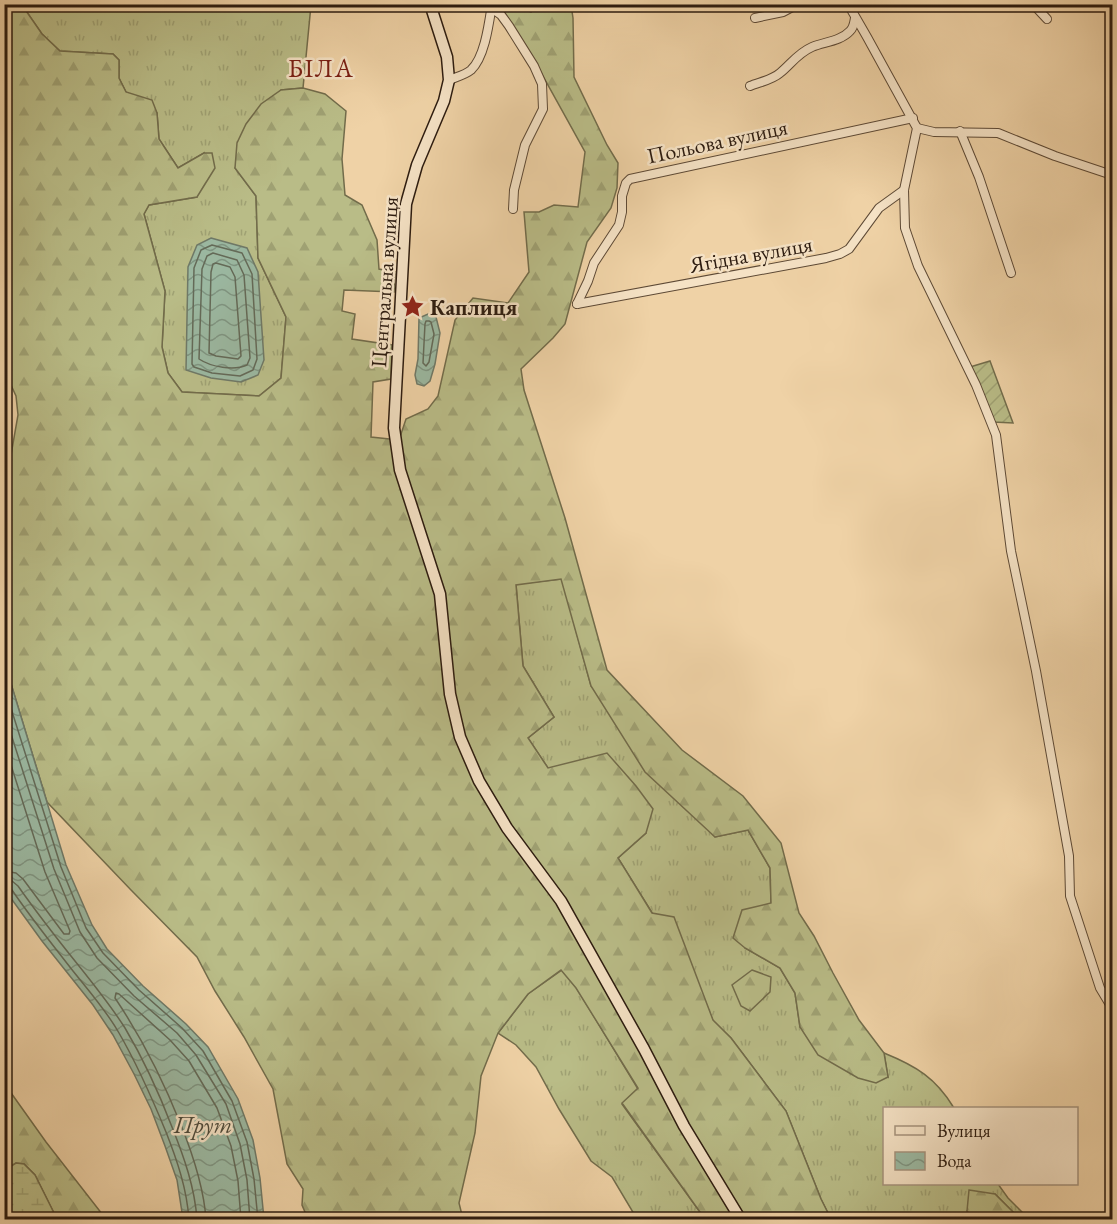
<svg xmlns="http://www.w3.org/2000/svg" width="1117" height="1224" font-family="'EB Garamond',serif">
<defs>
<pattern id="grass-tufts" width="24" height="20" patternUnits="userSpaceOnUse" patternTransform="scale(1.5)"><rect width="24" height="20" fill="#b9bc87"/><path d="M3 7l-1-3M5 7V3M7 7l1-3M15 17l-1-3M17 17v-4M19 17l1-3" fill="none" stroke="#9fa173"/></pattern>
<pattern id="forest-firs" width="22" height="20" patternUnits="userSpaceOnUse" patternTransform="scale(1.5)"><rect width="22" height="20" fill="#b9bc87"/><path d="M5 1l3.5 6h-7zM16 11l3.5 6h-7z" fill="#9fa173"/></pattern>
<pattern id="wetland-marsh" width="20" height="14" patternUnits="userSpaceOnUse" patternTransform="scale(1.5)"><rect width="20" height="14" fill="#b9bc87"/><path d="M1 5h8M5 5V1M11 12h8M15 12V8" fill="none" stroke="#9fa173"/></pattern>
<pattern id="garden-furrows" width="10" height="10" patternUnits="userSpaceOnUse" patternTransform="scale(1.5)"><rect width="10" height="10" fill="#b9bc87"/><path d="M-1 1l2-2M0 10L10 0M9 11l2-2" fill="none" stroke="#9fa173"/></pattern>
<pattern id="water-waves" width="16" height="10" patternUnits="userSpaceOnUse" patternTransform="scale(1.5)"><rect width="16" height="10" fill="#9bb8a1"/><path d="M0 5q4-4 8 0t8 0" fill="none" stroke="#7f9582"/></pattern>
</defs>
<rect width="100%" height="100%" fill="#efd2a6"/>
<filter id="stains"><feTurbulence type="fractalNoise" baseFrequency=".00333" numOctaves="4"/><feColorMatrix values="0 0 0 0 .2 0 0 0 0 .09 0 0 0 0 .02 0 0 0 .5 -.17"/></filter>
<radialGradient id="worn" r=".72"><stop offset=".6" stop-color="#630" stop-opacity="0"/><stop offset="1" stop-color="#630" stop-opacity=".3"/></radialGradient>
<g fill="url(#grass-tufts)" stroke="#726c4b" stroke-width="1.5">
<polygon points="22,5 311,5 303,88 281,90 235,168 256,196 258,258 286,317 281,378 259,396 182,392 168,373 162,347 165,291 144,214 149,205 197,197 204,153 178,168 159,139 157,113 126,92 119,78 119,60 113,54 60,51 42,34"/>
<path d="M562 579 591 686 715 837 748 830 770 868 771 904 745 948 780 968 795 993 800 1027 888 1077 884 1053C916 1066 936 1078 954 1108H884V1184H998L1008 1198 1029 1219H1020L995 1194 967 1211 974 1219H831L821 1199 786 1111 731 1038 713 1021 702 993 618 858 646 833 548 768 528 738 554 717 523 666 516 584Z"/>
<polygon points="562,970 576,987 638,1089 622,1104 705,1219 637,1219 612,1177 591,1161 559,1109 536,1067 516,1045 498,1033 528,994"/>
</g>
<g fill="url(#forest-firs)" stroke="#726c4b" stroke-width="1.5">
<polygon points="4,5 22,5 42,34 60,51 113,54 119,60 119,78 126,92 152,100 157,113 159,139 178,168 204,153 212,153 215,168 197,197 149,205 144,214 165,291 162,347 168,373 182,392 259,396 281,378 286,317 258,258 256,196 235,168 237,143 246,124 261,104 281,90 303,88 325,94 346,111 342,159 345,195 362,205 377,240 379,269 395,272 394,292 344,290 342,311 355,314 352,339 392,345 391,379 373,382 371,437 399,440 406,419 428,409 438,396 455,320 473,298 508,303 529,272 524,212 539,212 554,205 578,207 585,152 529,51 501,7 503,5 514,5 531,12 534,5 571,5 573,18 574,77 607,145 618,163 617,188 611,208 587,242 565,324 553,338 521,369 524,390 565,518 607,670 682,750 743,796 781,843 799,913 814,936 833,973 859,1020 884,1053 888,1077 876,1083 858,1078 818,1055 800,1027 795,993 780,968 745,948 733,938 742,910 771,903 770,868 748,830 715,837 645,772 591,686 561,579 516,585 523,666 554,717 528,738 548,768 607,753 636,786 653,809 646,833 618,858 652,913 674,917 713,1020 731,1038 786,1111 821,1199 831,1219 705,1219 622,1103 638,1088 576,988 561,970 528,994 498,1033 481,1076 475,1133 459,1203 463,1219 308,1219 302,1205 303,1189 287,1164 273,1089 244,1037 215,991 197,957 131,890 47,802 5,664 4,614 8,568 8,472 18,415 16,396 4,370"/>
<polygon points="752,970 771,977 770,992 750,1011 741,1006 732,985"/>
<polygon points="4,1083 46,1142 106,1219 57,1219 35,1175 24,1164 16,1163 5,1170"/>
<polygon points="969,1190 995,1194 1020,1219 974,1219 967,1211"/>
</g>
<polygon fill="url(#wetland-marsh)" stroke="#726c4b" stroke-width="1.5" points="16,1163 24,1164 35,1175 57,1219 5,1219 5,1170"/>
<polygon fill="url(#garden-furrows)" stroke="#726c4b" stroke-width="1.5" points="990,361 1013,423 993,422 970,367"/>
<g fill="url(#water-waves)" stroke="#6f7967" stroke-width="1.5">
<polygon points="211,238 247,248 258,272 264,360 258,375 241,382 211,378 186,370 188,267 197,245"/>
<polygon points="428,314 436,317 440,333 435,364 430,381 424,386 417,384 415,375 418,359 419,318"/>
<polygon points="5,664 66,865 92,925 107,949 143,986 186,1024 208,1047 238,1099 253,1140 260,1178 264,1219 183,1219 177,1180 165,1146 151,1109 134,1074 113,1035 93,1005 42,941 5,890"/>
</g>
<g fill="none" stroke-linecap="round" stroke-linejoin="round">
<g stroke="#646a58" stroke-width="1.5">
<polygon points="212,245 242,253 252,274 257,359 253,370 240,376 212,373 194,367 192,364 194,268 201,250"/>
<path d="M213 253 237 260 244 275 250 358 247 365C234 371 211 367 199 359L202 269 207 256Z"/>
<polygon points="216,263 230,267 235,277 241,356 238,359 216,356 209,353 211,272 213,264"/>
<polygon points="426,321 429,321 431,322 434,334 429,362 426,366 423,363 425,324"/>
<polyline points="4,686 61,867 86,928 103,953 139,990 182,1028 203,1051 232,1101 247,1142 254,1179 258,1220"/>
<polyline points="4,712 54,869 80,932 97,958 134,996 177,1033 196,1055 226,1104 240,1144 247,1180 250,1220"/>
<polyline points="4,743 45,872 70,931 69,934 64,934 23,879 16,873 4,871"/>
<path d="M4 880 12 881 18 886C37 913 58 940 79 966 95 986 111 1006 125 1028 144 1060 159 1093 172 1127 184 1157 195 1188 197 1220"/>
<path d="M4 888H8L12 890C31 918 52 944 73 971 89 991 106 1010 119 1033 137 1064 152 1098 166 1132 177 1160 187 1189 189 1220"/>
<path d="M206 1220C204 1187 193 1155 181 1125 163 1080 142 1038 115 998L116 993 119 994 170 1040 189 1061 217 1108 231 1146 238 1181 241 1220"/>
</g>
<defs>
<g id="street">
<polyline points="848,4 867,37 917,128 904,190 905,228 918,266 976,385 996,435 1011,551 1036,671 1069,856 1070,896 1100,988 1112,1008"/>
<polyline points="1033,4 1047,19"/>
<polyline points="491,8 501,15 509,26 534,66 542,84 543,109 525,145 514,190 513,209"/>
<polyline points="755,18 783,12 798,4"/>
<path d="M449 80C456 77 465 75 471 70 485 57 489 23 492 4"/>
<path d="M750 86C760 82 772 80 780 73 791 64 798 53 812 47 824 42 841 41 850 31 854 27 854 23 855 18"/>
<polyline points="917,128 934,132 998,133 1055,156 1112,175"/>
<polyline points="960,131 979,177 1011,273"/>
<polyline points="577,304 588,281 594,263 619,225 622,212 622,196 626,183 630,179 913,118"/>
<polyline points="577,304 826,258 840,254 849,249 879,208 904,190"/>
</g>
<polyline id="secondary" points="430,4 447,57 449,80 444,101 417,165 406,204 394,428 400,470 440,594 450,694 460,737 479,781 507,828 561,901 644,1049 684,1126 741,1220"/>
</defs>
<use href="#street" stroke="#5d4935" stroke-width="10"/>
<use href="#secondary" stroke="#2c1b0f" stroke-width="13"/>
<use href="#street" stroke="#f5e2c5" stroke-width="8"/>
<use href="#secondary" stroke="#f5e2c5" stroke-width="10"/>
</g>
<defs>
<symbol id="sight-bare" viewBox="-9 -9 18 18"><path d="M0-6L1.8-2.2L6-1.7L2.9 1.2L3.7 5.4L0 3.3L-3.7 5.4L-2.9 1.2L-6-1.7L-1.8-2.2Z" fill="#8f2418" stroke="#f5e2c5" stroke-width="2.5" paint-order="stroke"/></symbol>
</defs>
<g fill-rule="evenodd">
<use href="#sight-bare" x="396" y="290" width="33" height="33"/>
</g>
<g text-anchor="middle" stroke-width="5" stroke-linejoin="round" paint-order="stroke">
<g font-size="22" fill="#2c1b0f" stroke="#f5e2c5">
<text transform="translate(717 141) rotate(-12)" y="8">Польова вулиця</text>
<text transform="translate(751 254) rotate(-10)" y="8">Ягідна вулиця</text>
<text transform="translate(384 282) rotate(-86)" y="8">Центральна вулиця</text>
</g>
<g font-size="22" font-weight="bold" fill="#2c1b0f" stroke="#f5e2c5" text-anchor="start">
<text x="430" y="315">Каплиця</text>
</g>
<g font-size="24" font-style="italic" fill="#4d4a3b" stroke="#f5e2c5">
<text x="203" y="1133">Прут</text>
</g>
<g font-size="26" letter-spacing="1.5" fill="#7a1f14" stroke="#f5e2c5">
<text x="321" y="77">БІЛА</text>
</g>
</g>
<rect width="1117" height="1224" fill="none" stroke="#efd2a6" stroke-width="24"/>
<rect x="6" y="6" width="1105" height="1212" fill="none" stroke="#2c1b0f" stroke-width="3"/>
<rect x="12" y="12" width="1093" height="1200" fill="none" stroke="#2c1b0f" stroke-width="1.5"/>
<rect x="883" y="1107" width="195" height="78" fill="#f5e2c5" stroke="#a5927c" stroke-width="1.5"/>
<rect x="895" y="1126" width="30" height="9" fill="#f5e2c5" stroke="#a5927c" stroke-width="1.5"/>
<text x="937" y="1137" font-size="18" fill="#2c1b0f">Вулиця</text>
<rect x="895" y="1152" width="30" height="18" fill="url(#water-waves)" stroke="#a5927c" stroke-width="1.5"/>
<text x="937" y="1167" font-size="18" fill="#2c1b0f">Вода</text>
<rect width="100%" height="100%" filter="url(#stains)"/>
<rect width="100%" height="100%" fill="url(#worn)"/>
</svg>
